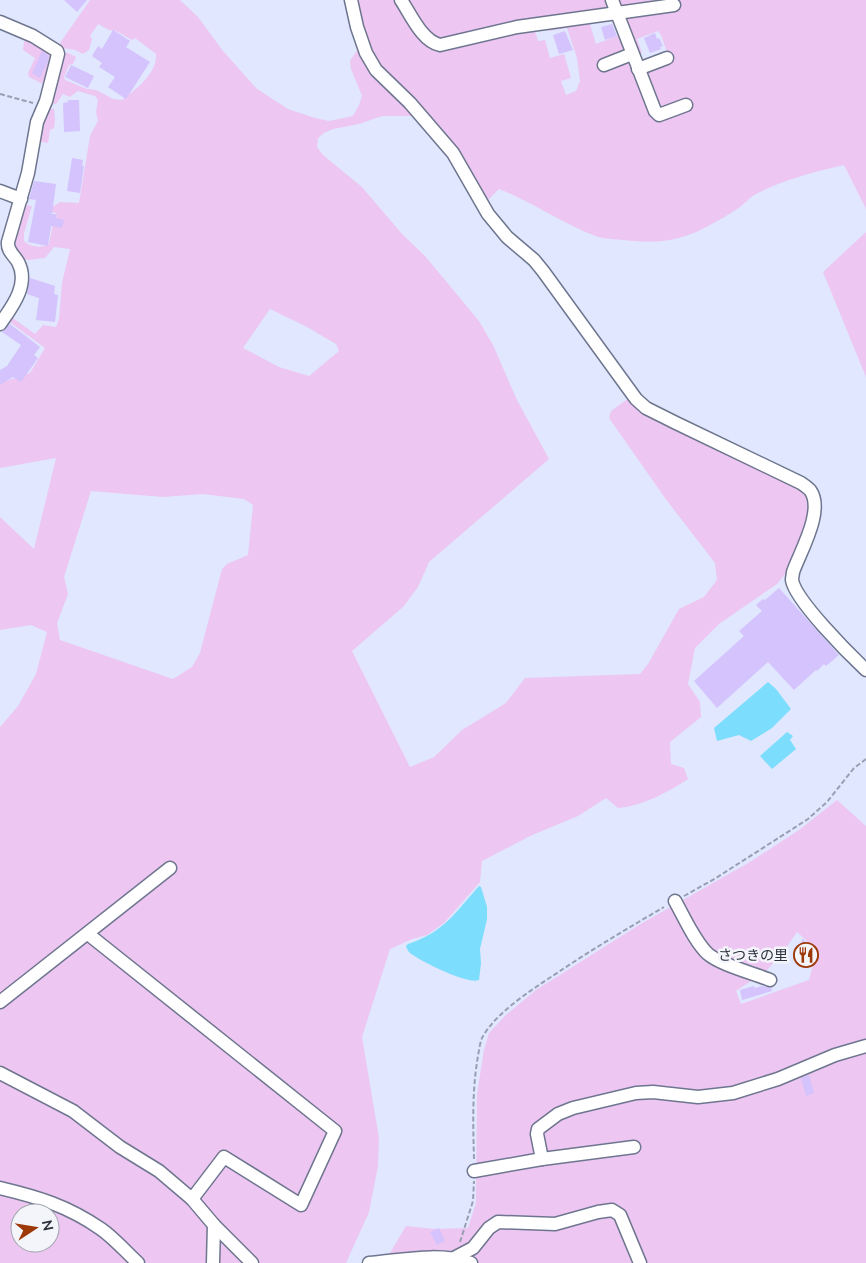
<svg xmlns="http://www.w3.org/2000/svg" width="866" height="1263" font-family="'Nunito Sans','Noto Sans JP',sans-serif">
<rect width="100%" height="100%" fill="#e0e7ff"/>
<g fill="#edc6f1" fill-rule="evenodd">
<path d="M90 0H180L198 17 223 51 257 89 288 109 315 118 329 121 353 116 359 105 362 96 351 69 350 61 360 46 354 0H608L611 9 534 28 538 41 545 40 550 58 564 54 571 78 561 81 566 95 576 91 580 81 577 58 567 28 548 31V26L608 20 590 24 596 44 620 35 628 59 643 69 668 55 661 35 658 31 637 39 642 53 637 56 621 8 615 0H866V209L844 165C814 172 786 179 758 193 749 197 743 206 734 211 694 236 672 246 624 240 616 239 606 239 598 237 563 224 533 202 499 189L485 203 425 116H382L359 124 333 129 324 133 318 138 317 147 323 155 362 187 402 234 425 256 479 321 493 345 517 400 549 459 429 562 418 587 404 606 352 651 410 767 434 757 462 730 506 703 525 678 640 674 648 664 679 609 704 597 717 580 715 563 665 498 609 418 611 411 629 398 807 492 810 506V522L791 567 777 584 719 624 695 648 688 684 700 702 701 717 670 742 671 764 684 768 688 779C668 792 643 806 618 808L606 798 578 816 530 836 482 861 480 882 444 923 427 935 412 939 390 949 362 1037 379 1138 378 1166 369 1212 346 1263H0V727L18 706 36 674 47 632 31 625 0 630V517L34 549 56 458 0 468V383L30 373 45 348 7 320 10 316 35 334 43 325 56 327 59 319 62 283 70 249 54 247 45 258 28 260 20 259 12 248 23 205 32 206 24 233V241C31 248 41 248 49 244L53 224 55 223 57 215 56 213 38 210 40 207 54 206 60 202 79 203 90 136 98 121 96 112 98 100 95 96 78 91 70 97 63 94 56 104 48 103 61 53H68L76 57 73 64 69 65 64 77 65 80 87 89 96 90 113 99 122 100C136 90 158 72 156 54L135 38 132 40 116 31 109 30 98 24 90 36 92 39 89 50 83 54 75 50 62 48 60 43ZM270 309 307 327 336 344 339 351 309 376 279 367 243 348ZM91 491 163 497 203 494 244 499 253 505 248 555 227 564 222 569 200 653 192 667 173 679 60 640 57 623 68 594 64 577ZM20 1213H50V1243H20Z"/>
<polygon points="28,37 54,52 41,102 39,100 45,85 29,77 28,73 35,58 23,50 24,42"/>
<polygon points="49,109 54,109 55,120 54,128 50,130 48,143 37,141 43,116"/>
<polygon points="866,232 866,377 823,272"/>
<path d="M837 800 866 826V1263H384L406 1226 434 1229 468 1228 476 1203 477 1094 484 1050 489 1033 506 1015 536 990 639 925 750 862 799 830ZM797 932 817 950 809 980 741 1004 736 991 766 971 782 954Z"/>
</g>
<g fill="#7cddfc">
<polygon points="768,682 776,689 791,709 772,728 751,741 739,735 717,741 714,728"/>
<polygon points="787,732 793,736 790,740 796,749 772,769 760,756"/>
<path d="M479 886 481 887 487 907V919L480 949 481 963 479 980C468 985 423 962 413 955 409 953 408 951 406 946L408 944C444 932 455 913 479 886Z"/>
</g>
<g fill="#d4c3fc">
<polygon points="64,0 87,0 77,12"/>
<polygon points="612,24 617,36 605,40 601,27"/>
<polygon points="113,30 130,41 126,47 150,62 126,99 108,87 115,77 99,67 102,63 92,56 98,46 102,49"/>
<polygon points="565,31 573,50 559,54 553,35"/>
<polygon points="655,33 657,39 659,38 663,46 660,47 661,49 650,53 644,38"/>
<polygon points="42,51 49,56 47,64 40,78 32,73"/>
<polygon points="71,65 94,76 88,88 65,77"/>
<polygon points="68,100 79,100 80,131 64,132 63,103 68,102"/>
<polygon points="72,158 83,160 82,166 84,166 80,193 67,191"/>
<polygon points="34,181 56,184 52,214 57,214 56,218 64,220 62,228 51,226 48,246 28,242 36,200 29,199"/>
<polygon points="30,278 55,286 54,294 58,295 55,322 36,320 39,298 27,294"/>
<polygon points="10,324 40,347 34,355 38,358 21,382 13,377 0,385 0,370 7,366 21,345 2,332"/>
<polygon points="779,588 839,655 826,666 824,664 817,671 816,670 794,690 768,662 717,708 694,681 744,636 739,631 762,611 756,605 763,599 765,600"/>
<polygon points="803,938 809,950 814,951 809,967 795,963"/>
<polygon points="754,986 755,988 762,986 771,988 772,991 742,1000 740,990"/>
<polygon points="809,1075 814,1093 806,1096 801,1078"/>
<polygon points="439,1228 445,1241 437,1245 430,1232"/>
</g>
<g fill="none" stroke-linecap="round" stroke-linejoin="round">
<defs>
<g id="minor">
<path d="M351 0 357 27 366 53 376 70 410 103 453 153 488 214 507 237 534 260 543 271 636 399 646 408 676 423 801 483C804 485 808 488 810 490 825 510 800 552 793 572 793 574 792 577 792 580 795 600 849 654 866 670"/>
<path d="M401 0C411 15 422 41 440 45L517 27 674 5"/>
<polyline points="612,0 655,111 659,115 686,105"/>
<path d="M0 22 33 36 57 51 58 54 46 101 37 122 28 173 8 242C7 251 14 255 18 262 30 284 12 307 0 324"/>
<polyline points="604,65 632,54"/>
<polyline points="638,69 667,58"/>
<polyline points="0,191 21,199"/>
<path d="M675 901C684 917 695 942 708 954 721 965 753 973 770 980"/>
<polyline points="88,934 335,1131 301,1205 224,1157 192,1199"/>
<polyline points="0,1002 170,868"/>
<polyline points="0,1073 73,1111 120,1147 159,1171 192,1199 214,1225 252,1263"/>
<polyline points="542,1159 634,1147"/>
<polyline points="474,1171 542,1159 537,1134 538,1129 558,1114 573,1108 636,1093 653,1092 698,1097 733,1093 778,1079 835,1055 866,1046"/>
<path d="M0 1188C38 1197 68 1206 101 1229 114 1238 126 1252 138 1263"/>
<polyline points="454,1258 473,1248 489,1228 498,1222 555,1224 598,1212 612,1210 620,1215 640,1263"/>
<polyline points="213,1263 214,1225"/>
<path d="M369 1263C403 1260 439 1252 471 1263"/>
</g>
</defs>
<use href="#minor" stroke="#6e768f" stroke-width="15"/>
<g stroke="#999fb2" stroke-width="2" stroke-dasharray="5 2.5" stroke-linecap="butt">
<polyline points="0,94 33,103"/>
<polyline points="684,896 716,878 808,819 827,802 854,768 866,759"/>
<path d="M474 1159C473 1124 472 1090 478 1056 479 1050 480 1043 482 1038 497 1010 538 986 563 969 596 947 630 927 664 907"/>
<polyline points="460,1242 473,1201 474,1181"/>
</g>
<use href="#minor" stroke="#fff" stroke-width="12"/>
</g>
<defs>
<symbol id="restaurant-ring" viewBox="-11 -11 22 22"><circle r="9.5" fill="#f3f5fb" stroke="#9d3809" stroke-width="1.5"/><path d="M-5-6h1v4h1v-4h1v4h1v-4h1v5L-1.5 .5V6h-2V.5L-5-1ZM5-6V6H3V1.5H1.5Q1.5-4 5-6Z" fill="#9d3809"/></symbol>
</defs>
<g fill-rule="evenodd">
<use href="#restaurant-ring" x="792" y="941" width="28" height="28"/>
</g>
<g text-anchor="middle" stroke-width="5" stroke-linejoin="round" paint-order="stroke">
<g font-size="14" fill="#2d313c" stroke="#f3f5fb" text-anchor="end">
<text x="788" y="960">さつきの里</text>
</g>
</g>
<g transform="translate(35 1228) rotate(78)"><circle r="24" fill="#f3f5fb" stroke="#a4a7af"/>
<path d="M0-4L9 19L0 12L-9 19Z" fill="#9d3809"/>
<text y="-8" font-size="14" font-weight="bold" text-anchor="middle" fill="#2d313c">N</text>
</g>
</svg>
